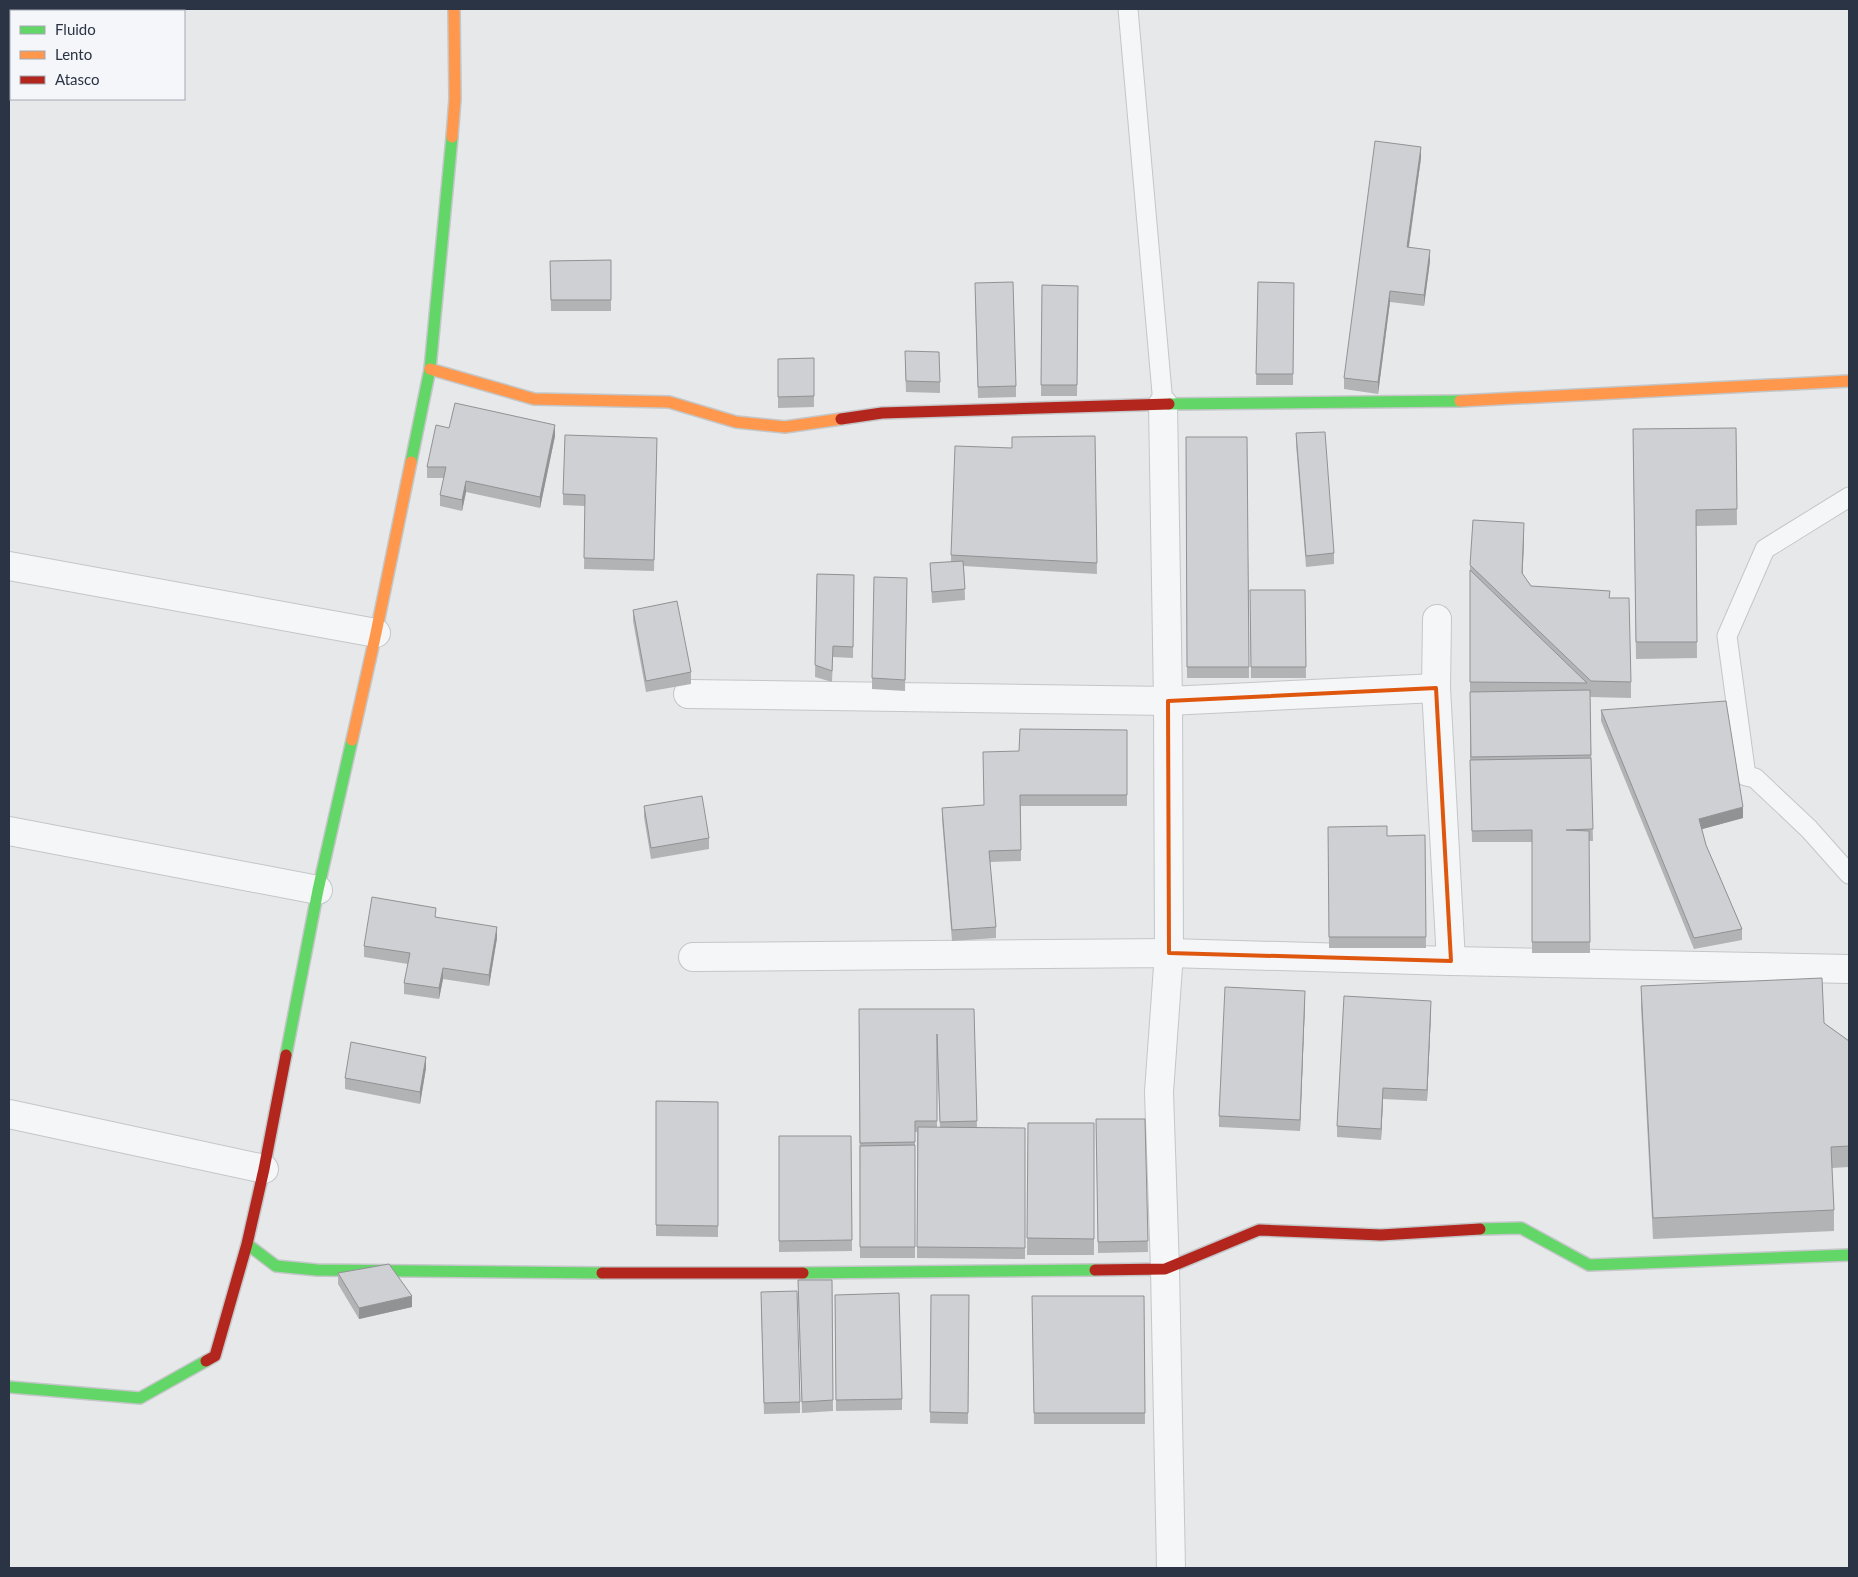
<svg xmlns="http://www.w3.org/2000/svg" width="1858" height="1577" font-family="Lato,sans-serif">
<rect width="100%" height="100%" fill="#e6e8ea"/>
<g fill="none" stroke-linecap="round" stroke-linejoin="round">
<defs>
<g id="lane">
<polyline points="1128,9 1163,404"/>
<polyline points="1849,497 1765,549 1727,636 1746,776 1755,778 1809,829 1849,874"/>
</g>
<g id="street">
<polyline points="1163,404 1168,701 1169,953 1159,1092 1165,1269 1171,1568"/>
<polyline points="9,566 376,633"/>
<polyline points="1437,619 1436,688 1451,961"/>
<polyline points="688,694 1168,701 1436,688"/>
<polyline points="9,831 318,890"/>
<polyline points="693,957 1169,953 1451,961 1849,969"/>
<polyline points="9,1114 264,1169"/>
</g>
<g id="fast">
<polyline points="1169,404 1460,401"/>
<polyline points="411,462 430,369 452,137"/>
<polyline points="286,1055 318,890 352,740"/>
<polyline points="1480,1229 1521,1228 1589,1265 1849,1255"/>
<polyline points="247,1244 276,1266 317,1270 602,1273"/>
<polyline points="803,1273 1095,1270"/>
<polyline points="9,1387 140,1398 206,1361"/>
</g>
<g id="slow">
<polyline points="452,137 455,99 454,9"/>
<polyline points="430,369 534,399 669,402 736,422 785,427 841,419"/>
<polyline points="1460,401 1849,381"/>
<polyline points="352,740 376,633 411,462"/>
</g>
<g id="jam">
<polyline points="841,419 882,413 1169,404"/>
<polyline points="1095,1270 1165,1269 1259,1230 1381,1235 1480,1229"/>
<polyline points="602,1273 803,1273"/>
<polyline points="206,1361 215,1356 247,1244 264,1169 286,1055"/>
</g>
</defs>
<use href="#lane" stroke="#c4c6c8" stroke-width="21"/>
<use href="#street" stroke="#c4c6c8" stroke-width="30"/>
<use href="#fast" stroke="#c4c6c8" stroke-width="14"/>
<use href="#slow" stroke="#c4c6c8" stroke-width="14"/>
<use href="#jam" stroke="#c4c6c8" stroke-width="14"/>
<use href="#lane" stroke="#f5f6f7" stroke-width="19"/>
<use href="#street" stroke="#f5f6f7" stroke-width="28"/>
<use href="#fast" stroke="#63d668" stroke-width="11"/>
<use href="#slow" stroke="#ff974d" stroke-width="11"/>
<use href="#jam" stroke="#b3261e" stroke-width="11"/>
</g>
<g fill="#b1b3b5" fill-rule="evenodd">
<polygon points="1421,158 1409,247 1430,261 1424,306 1390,302 1378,394 1344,389 1344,378"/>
<polygon points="611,260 611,311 551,311 550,261"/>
<polygon points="1258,282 1294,283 1293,385 1256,385"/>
<polygon points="1042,285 1078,286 1077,396 1041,396"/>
<polygon points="975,294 1016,386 1016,397 978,398"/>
<polygon points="814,358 814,407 778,408 778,359"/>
<polygon points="905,362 940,382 940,393 906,392"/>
<polygon points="449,428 555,436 540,508 466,492 462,511 440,506 440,495 444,478 427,478 427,467"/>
<polygon points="1736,428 1737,525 1696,526 1697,658 1636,659 1633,429"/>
<polygon points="1296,433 1334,553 1334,564 1306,567 1296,444"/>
<polygon points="1095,436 1097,574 964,566 965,600 932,603 930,563 951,562 951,555 1012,448"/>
<polygon points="1186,437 1247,437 1249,678 1187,678"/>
<polygon points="657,438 654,571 584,569 585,506 563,505 563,494"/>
<polygon points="1524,539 1522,574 1531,586 1610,598 1631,682 1631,698 1591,697 1590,696 1593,841 1589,841 1590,953 1532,953 1532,842 1472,842 1470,771 1470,570 1470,571 1470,565"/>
<polygon points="817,574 854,575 853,658 833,657 832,682 815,677"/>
<polygon points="907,578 905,691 872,689 872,678"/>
<polygon points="1250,590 1305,590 1306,678 1251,678"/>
<polygon points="633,610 691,672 691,684 646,692 633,621"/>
<polygon points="1601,710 1743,818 1702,829 1706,845 1742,929 1742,940 1694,949 1601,721"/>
<polygon points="1127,730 1127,806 1021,806 1021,861 990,862 996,927 996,938 952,941 942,819 942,808 984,805 1019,751"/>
<polygon points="644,806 709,838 709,849 651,859 644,817"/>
<polygon points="1328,827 1387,836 1425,835 1426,948 1329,948"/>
<polygon points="436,917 497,938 489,986 443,979 439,999 404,994 404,983 408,964 364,957 364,946"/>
<polygon points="1641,986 1824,1023 1849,1041 1849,1167 1832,1168 1834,1210 1834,1231 1653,1239 1641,1007"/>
<polygon points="1305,1002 1300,1131 1219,1127 1219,1116"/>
<path d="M859 1009H974L977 1128H1025V1259L917 1258V1132H915V1258H860ZM937 1047 940 1128H937Z"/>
<polygon points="1431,1012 1427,1101 1383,1099 1381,1140 1337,1137 1337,1126"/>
<polygon points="426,1068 420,1104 345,1089 345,1078"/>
<polygon points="656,1101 718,1102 718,1237 656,1236"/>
<polygon points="1096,1119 1145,1119 1148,1252 1098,1253"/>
<polygon points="1028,1123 1094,1123 1094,1255 1027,1255"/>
<polygon points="779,1136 851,1136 852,1251 779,1252"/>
<polygon points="338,1273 412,1307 359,1319 338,1284"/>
<polygon points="832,1280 833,1411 802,1413 798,1292"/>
<polygon points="835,1295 902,1399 902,1410 836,1411"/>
<polygon points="931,1295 969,1295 968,1424 930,1423"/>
<polygon points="1032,1296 1144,1296 1145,1424 1034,1424"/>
<polygon points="761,1303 800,1402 800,1413 764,1414"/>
</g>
<g fill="#909294">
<polygon points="1421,147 1421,158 1407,258 1407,247"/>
<polygon points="1430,250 1430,261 1424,306 1424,295"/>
<polygon points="1390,291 1390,302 1378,394 1378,382"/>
<polygon points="555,425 555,436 540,508 540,497"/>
<polygon points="466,481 466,492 462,511 462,500"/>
<polygon points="1524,523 1524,539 1522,590 1522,573"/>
<polygon points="1743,807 1743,818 1699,830 1699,819"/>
<polygon points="497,927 497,938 489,986 489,975"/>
<polygon points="443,968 443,979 439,999 439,988"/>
<polygon points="1305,991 1305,1002 1300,1131 1300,1120"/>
<polygon points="1431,1001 1431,1012 1427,1101 1427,1090"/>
<polygon points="426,1057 426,1068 420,1104 420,1092"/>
<polygon points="1383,1088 1383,1099 1381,1140 1381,1129"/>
<polygon points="412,1296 412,1307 359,1319 359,1308"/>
</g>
<g fill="#ced0d3" stroke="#909294">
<polygon points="1375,141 1421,147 1407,247 1430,250 1424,295 1390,291 1378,382 1344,378"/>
<polygon points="611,260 611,300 551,300 550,261"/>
<polygon points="1013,282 1016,386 978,387 975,283"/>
<polygon points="1258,282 1294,283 1293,374 1256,374"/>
<polygon points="1042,285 1078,286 1077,385 1041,385"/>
<polygon points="905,351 939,352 940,382 906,381"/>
<polygon points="814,358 814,396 778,397 778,359"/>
<polygon points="455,403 555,425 540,497 466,481 462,500 440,495 446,467 427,467 436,425 449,428"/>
<polygon points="1736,428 1737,509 1696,510 1697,642 1636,642 1633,429"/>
<polygon points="1325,432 1334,553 1306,556 1296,433"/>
<polygon points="565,435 657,438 654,560 584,558 585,495 563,494"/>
<polygon points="1095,436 1097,563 951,555 955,446 1012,448 1012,437"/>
<polygon points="1186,437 1247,437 1249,667 1187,667"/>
<polygon points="1473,520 1524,523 1522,573 1531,586 1610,591 1609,598 1629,598 1631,682 1591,681 1470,565"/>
<polygon points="963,561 965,589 932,592 930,563"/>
<polygon points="1470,570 1587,683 1470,682"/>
<polygon points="817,574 854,575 853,647 833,646 832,671 815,665"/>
<polygon points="874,577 907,578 905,680 872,678"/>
<polygon points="1250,590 1305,590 1306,667 1251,667"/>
<polygon points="677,601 691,672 646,681 633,610"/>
<polygon points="1590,690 1591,755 1471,757 1470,692"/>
<polygon points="1726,701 1743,807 1699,819 1706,845 1742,929 1694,938 1601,710"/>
<polygon points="1020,729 1127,730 1127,795 1020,795 1021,850 989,851 996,927 952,930 942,808 984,805 983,752 1019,751"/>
<polygon points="1591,758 1593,829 1566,830 1589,831 1590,942 1532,942 1532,830 1472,831 1470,760"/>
<polygon points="702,796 709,838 651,848 644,806"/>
<polygon points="1387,826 1387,836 1425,835 1426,937 1329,937 1328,827"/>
<polygon points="372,897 436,908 435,917 497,927 489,975 443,968 439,988 404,983 410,953 364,946"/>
<polygon points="1822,978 1824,1023 1849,1041 1849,1146 1831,1147 1834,1210 1653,1218 1641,986"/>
<polygon points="1225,987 1305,991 1300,1120 1219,1116"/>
<polygon points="1344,996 1431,1001 1427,1090 1383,1088 1381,1129 1337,1126"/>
<polygon points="859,1009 974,1009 977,1121 940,1122 937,1034 937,1121 915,1121 915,1142 860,1143"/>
<polygon points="351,1042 426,1057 420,1092 345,1078"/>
<polygon points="656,1101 718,1102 718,1226 656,1225"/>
<polygon points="1096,1119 1145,1119 1148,1241 1098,1242"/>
<polygon points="1028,1123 1094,1123 1094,1239 1027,1238"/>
<polygon points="918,1127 1025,1128 1025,1248 917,1247"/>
<polygon points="779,1136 851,1136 852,1240 779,1241"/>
<polygon points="915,1145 915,1247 860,1247 860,1146"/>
<polygon points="389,1264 412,1296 359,1308 338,1273"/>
<polygon points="798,1280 832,1280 833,1400 802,1402"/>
<polygon points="797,1291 800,1402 764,1403 761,1292"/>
<polygon points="899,1293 902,1399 836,1400 835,1295"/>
<polygon points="931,1295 969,1295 968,1413 930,1412"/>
<polygon points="1032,1296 1144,1296 1145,1413 1034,1413"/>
</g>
<path fill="none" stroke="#df570f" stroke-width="4" stroke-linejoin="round" d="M1436 688 1451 961 1169 953 1168 701Z"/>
<rect width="1858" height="1577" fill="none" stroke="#2b3445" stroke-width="20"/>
<rect x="10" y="10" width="175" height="90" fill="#f4f6f9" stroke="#a4a8b1"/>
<rect x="20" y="26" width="25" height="8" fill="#63d668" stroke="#a4a8b1"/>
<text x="55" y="35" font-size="15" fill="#2b3445">Fluido</text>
<rect x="20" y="51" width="25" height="8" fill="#ff974d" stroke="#a4a8b1"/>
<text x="55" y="60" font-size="15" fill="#2b3445">Lento</text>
<rect x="20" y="76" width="25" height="8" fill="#b3261e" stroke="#a4a8b1"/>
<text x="55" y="85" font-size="15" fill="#2b3445">Atasco</text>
</svg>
